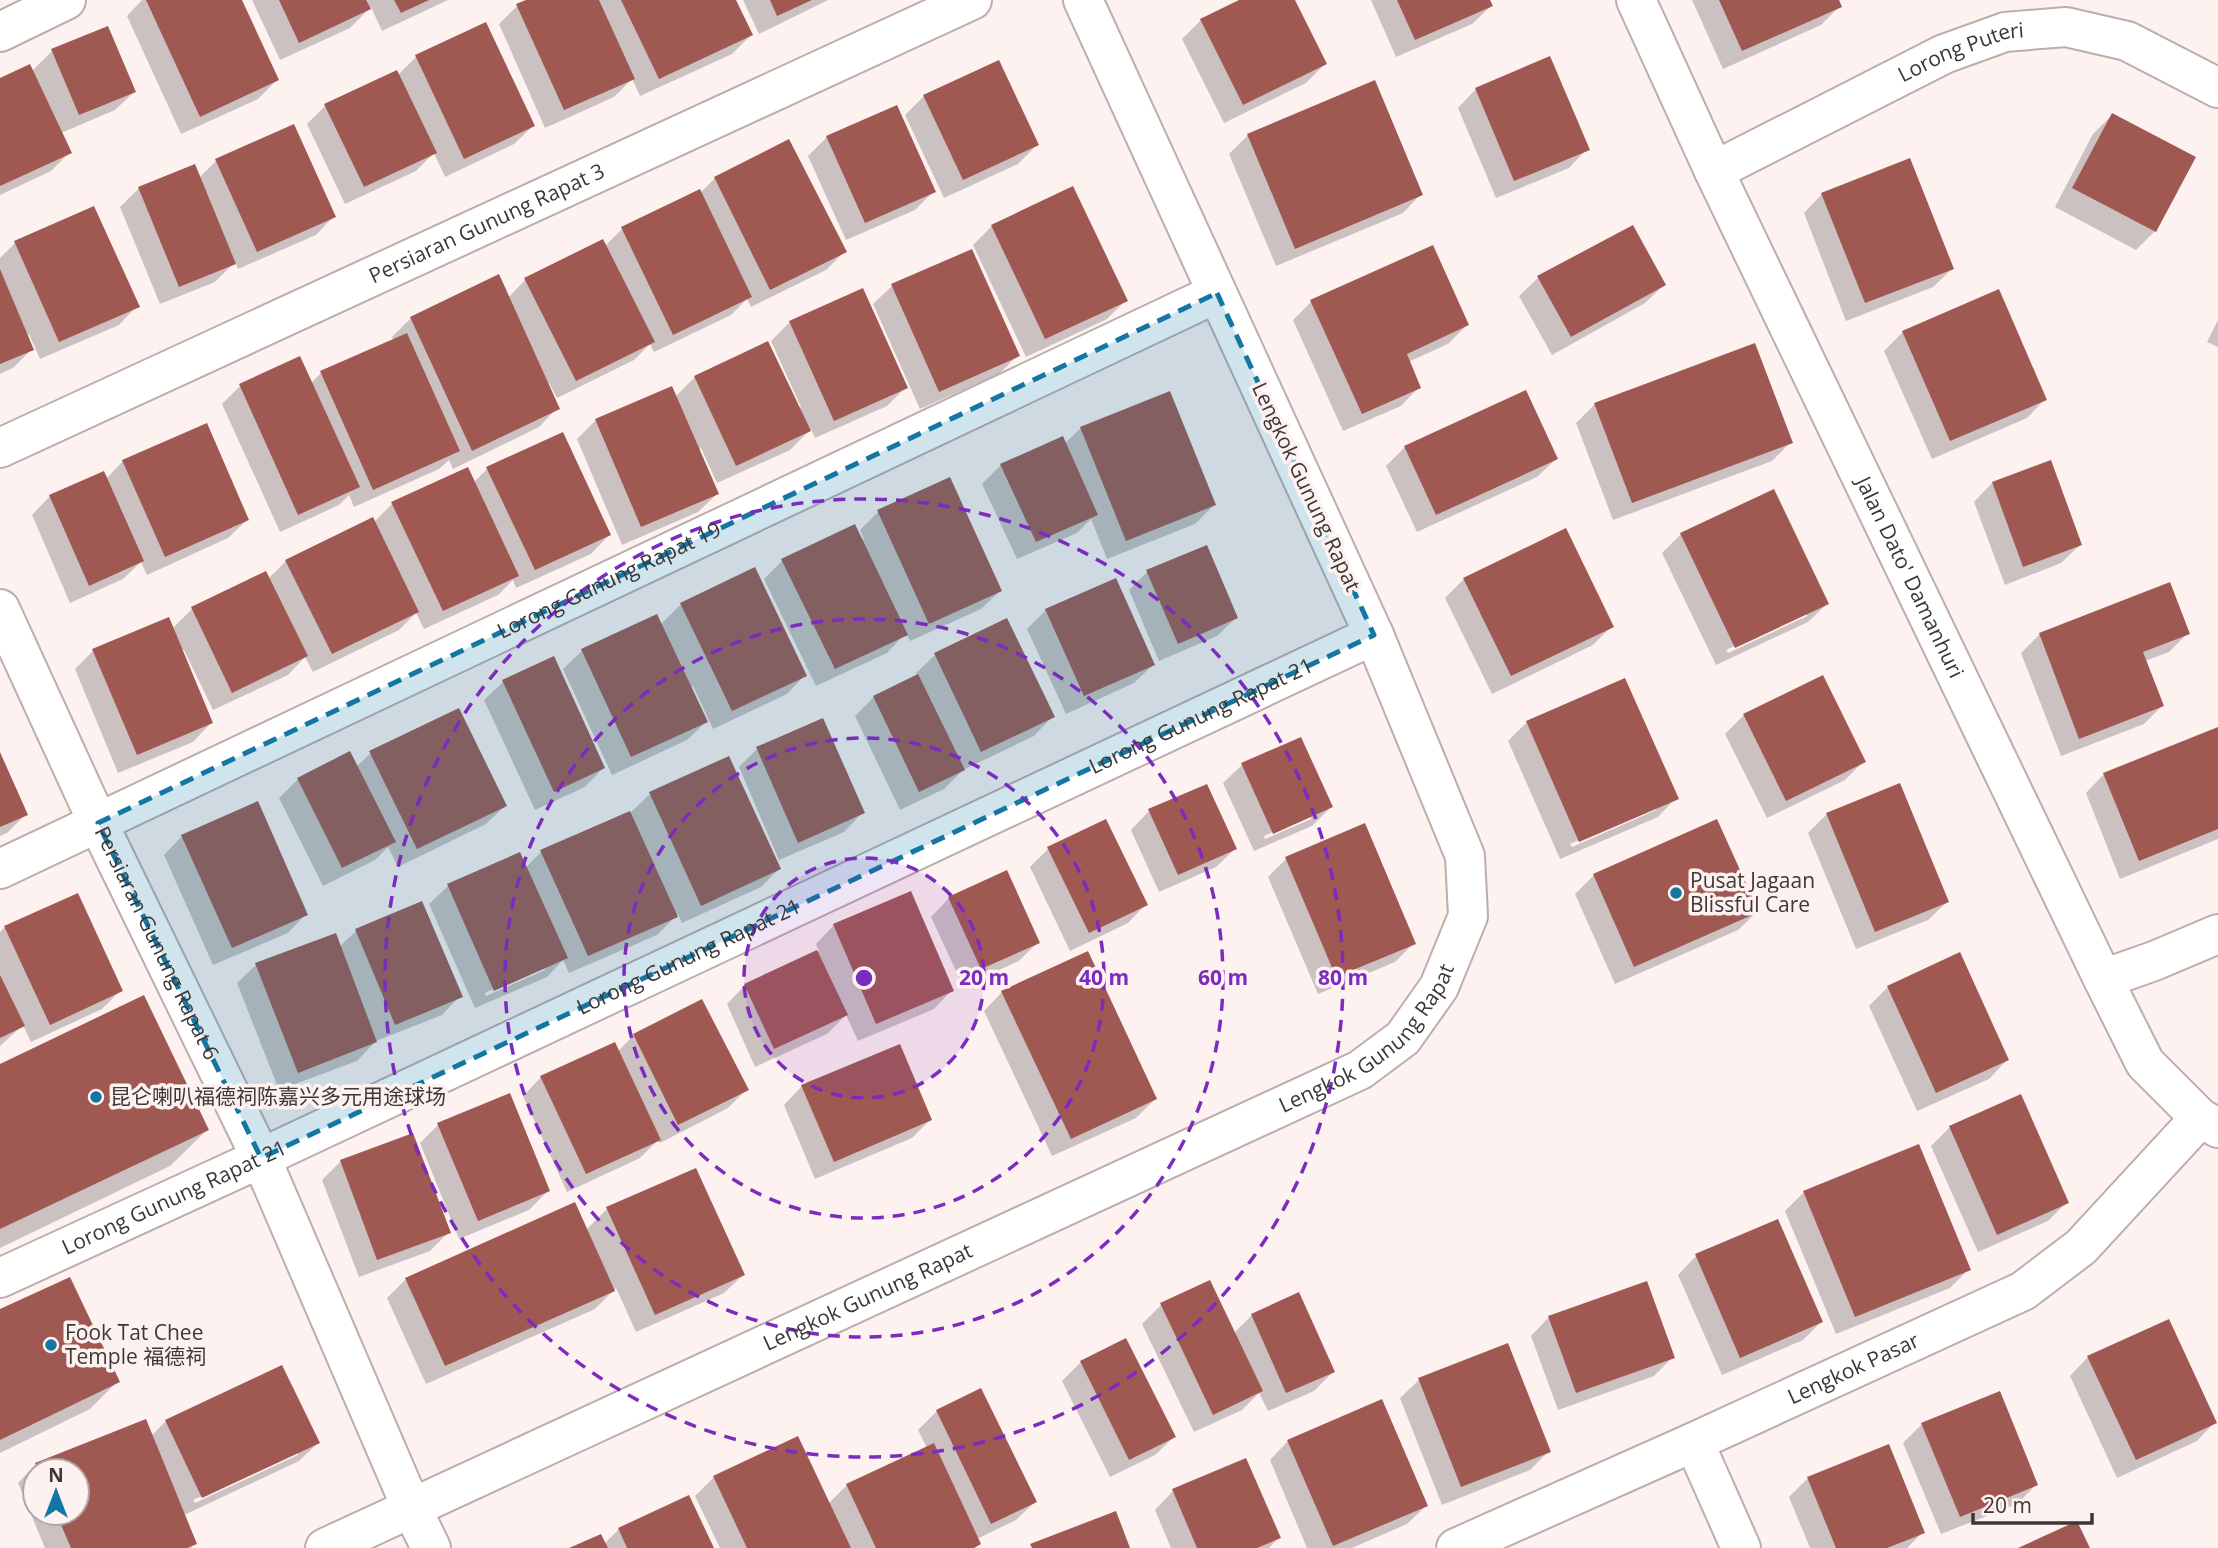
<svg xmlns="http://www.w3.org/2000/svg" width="2218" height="1548" font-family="'Open Sans','Noto Sans SC',sans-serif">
<rect width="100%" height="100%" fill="#fef2f0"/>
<g fill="#0003" fill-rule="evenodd">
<polygon points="142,0 240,0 277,80 258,99 181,134 127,16"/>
<polygon points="252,0 448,0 382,31 371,7 350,28 280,60"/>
<polygon points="530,0 734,0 751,35 732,54 640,96 632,79 614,97 545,128 499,24 517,6"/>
<polygon points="743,0 828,0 759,34"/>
<polygon points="1243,0 1293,0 1325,64 1306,83 1224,123 1182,39 1201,20"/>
<polygon points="1371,0 1489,0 1491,6 1472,24 1396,57"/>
<polygon points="1692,0 1837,0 1840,6 1821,25 1723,69"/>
<polygon points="52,51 134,92 115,110 61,133 70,152 51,171 0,195 0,80 32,71"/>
<polygon points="416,57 533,126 514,144 445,177 434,153 416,171 345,204 307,124 325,106 398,75"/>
<polygon points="1476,89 1587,149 1569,168 1496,198 1458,108"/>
<polygon points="924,96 1037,145 1018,164 944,198 905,115"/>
<polygon points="2112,115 2155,231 2136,250 2055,207 2093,134"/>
<polygon points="1248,135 1421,194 1403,213 1276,266 1229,154"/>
<polygon points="827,137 934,191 915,210 846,240 808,156"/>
<polygon points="216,161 334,216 316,235 238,269 235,262 215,282 160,304 120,207 139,188 194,166 199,178"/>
<polygon points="715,178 844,252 826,270 751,307 747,299 731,315 654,352 650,344 634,360 557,398 549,383 547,384 557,408 539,427 453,469 449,460 439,469 354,507 349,495 339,505 280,532 222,404 240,386 311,383 321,373 394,341 392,337 411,318 508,298 525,280 605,246 622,229 699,191 700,193"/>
<polygon points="1822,194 1952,269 1933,287 1846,321 1804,213"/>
<polygon points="992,226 1126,300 1107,319 1026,357 973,245"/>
<polygon points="15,243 137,306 119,325 40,359 29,334 26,336 32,349 13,368 0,374 0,258"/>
<polygon points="1538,278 1664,285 1645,303 1552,355 1519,296"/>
<polygon points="892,286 1018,355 999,374 920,409 873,304"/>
<polygon points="1311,302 1467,325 1448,344 1408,362 1419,387 1401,406 1343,431 1293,320"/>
<polygon points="2218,320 2218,347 2207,342"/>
<polygon points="790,322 906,387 887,406 815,438 811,429 790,450 717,483 701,448 698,450 717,494 698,512 622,545 577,439 596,420 675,397 695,377 798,409 801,407 771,341"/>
<polygon points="1903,332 2045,399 2027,418 1932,459 1884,351"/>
<polygon points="1595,404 1791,442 1772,461 1613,520 1576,423"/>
<polygon points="1081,428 1214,505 1195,524 1107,559 1091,519 1077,533 1017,559 982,484 1001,465 1064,444"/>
<polygon points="1405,447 1556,459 1537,477 1417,532 1386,466"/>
<polygon points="123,461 247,520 228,538 147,575 141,562 123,579 70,603 32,515 50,496 106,479"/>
<polygon points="487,469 609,535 591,554 516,588 513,580 498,595 424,629 416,613 399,630 313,672 305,657 288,675 213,710 184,650 181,651 211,723 193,742 118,773 75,669 93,651 172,629 192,609 266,573 268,579 286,561 374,522 392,504 473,483"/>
<polygon points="1992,483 2080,545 2061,563 2005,585 1974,502"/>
<polygon points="878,512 1000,591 981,609 910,641 906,633 887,653 816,686 764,579 782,561 864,539 860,530"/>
<path d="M1681 534 1827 604 1808 622 1716 665 1662 553ZM1807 612V616L1728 653 1726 650Z"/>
<polygon points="1147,572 1236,618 1217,636 1159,661 1129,590"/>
<polygon points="1464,579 1612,626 1593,645 1492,694 1445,598"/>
<polygon points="681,604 805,675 787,694 713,729 693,686 690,688 706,722 687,740 612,775 563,669 582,651 660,625"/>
<polygon points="1046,610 1153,665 1134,683 1066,714 1027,629"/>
<polygon points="1007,620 1052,717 1034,736 963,770 944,789 900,810 855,716 874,697 917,676 916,673 935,655"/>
<polygon points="2188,633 2169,652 2145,661 2162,706 2144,724 2061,756 2021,653 2040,634"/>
<polygon points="553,659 603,768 585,787 535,810 484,700 503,682"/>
<polygon points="1744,715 1864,761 1845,780 1767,818 1725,734"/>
<path d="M1527 722 1676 798 1658 817 1560 859 1508 741ZM1656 806V810L1572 847 1570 844Z"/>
<polygon points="2218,729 2218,839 2120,879 2086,793 2104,774"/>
<path d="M1300 739 1331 807 1312 826 1254 851 1223 783 1242 765ZM1311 815V819L1265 839 1264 836Z"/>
<polygon points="757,749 862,813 844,832 779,860 739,767"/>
<polygon points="371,753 505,806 486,824 398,867 388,847 375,860 323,886 279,798 298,779 356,767"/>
<polygon points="0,757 26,814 7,833 0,836"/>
<path d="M728 758 779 869 761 887 682 923 678 914 657 935 569 973 563 960 547 977 475 1008 429 904 448 886 519 855 525 868 541 852 629 814 650 794ZM545 966V970L486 996 485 993Z"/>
<polygon points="1149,811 1235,849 1216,867 1159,892 1131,830"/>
<polygon points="1827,814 1947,902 1928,920 1856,949 1808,833"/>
<polygon points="182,836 306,914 288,933 213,965 164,855"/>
<polygon points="1048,849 1146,904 1128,923 1070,951 1030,867"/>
<polygon points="1286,859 1414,943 1395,962 1318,994 1268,877"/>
<polygon points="1594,875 1757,912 1738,930 1615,984 1575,894"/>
<polygon points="949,898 1038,942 1019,961 963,986 931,917"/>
<polygon points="834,925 952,990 934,1009 858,1041 846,1015 827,1034 755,1067 727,1004 745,985 819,951 816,944"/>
<polygon points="5,927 121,990 102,1009 31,1042 23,1025 0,1046 0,932"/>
<polygon points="356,931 460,996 442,1015 376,1041 357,1061 279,1090 237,983 256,965 339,947"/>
<polygon points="1888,987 2007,1060 1989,1079 1917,1111 1869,1006"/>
<polygon points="1002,992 1155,1099 1136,1118 1052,1156 984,1011"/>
<polygon points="634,1035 747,1089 728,1108 660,1143 658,1140 640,1158 567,1192 523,1096 541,1077 618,1051"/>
<polygon points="0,1066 207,1130 170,1166 0,1248"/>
<polygon points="802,1086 930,1120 912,1138 815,1179 784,1105"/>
<polygon points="438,1125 548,1191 529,1210 459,1239 420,1143"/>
<polygon points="1950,1127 2067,1202 2048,1221 1978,1252 1931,1146"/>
<polygon points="341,1161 449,1232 430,1251 359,1277 322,1180"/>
<polygon points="1804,1192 1969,1269 1950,1288 1836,1334 1785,1211"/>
<polygon points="607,1209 743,1275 724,1293 636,1332 616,1288 595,1309 426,1384 387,1298 406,1279 586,1230"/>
<polygon points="1696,1256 1821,1322 1803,1340 1722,1375 1678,1275"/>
<polygon points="1209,1282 1234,1333 1252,1315 1298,1294 1333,1372 1314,1391 1268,1411 1259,1393 1242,1410 1194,1432 1142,1324 1161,1305"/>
<polygon points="0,1311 118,1381 90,1409 0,1453"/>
<polygon points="1549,1317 1673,1357 1654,1376 1558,1410 1531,1336"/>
<polygon points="2088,1357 2215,1422 2197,1441 2117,1478 2070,1376"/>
<polygon points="1081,1362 1174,1437 1155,1455 1110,1477 1062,1381"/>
<polygon points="1419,1380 1549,1451 1530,1470 1442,1505 1400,1398"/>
<polygon points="980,1390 1035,1502 1016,1520 977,1539 979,1544 975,1548 720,1548 695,1496 714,1477 828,1504 847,1485 927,1448 918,1430 937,1411"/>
<path d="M166 1421 318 1443 299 1461 184 1515 195 1543 191 1548H45L18 1483 36 1464 151 1436ZM298 1452V1455L195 1503 193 1500ZM35 1471H77V1513H35Z"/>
<polygon points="1922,1424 2036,1485 2017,1504 1941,1534 1903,1443"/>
<polygon points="1288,1441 1426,1506 1407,1524 1352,1548 1307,1548 1270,1460"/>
<polygon points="1808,1478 1923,1532 1907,1548 1810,1548 1789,1497"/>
<polygon points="1173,1491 1279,1537 1269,1548 1171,1548 1155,1510"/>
<polygon points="619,1529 712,1548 573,1548 604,1544"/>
</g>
<g fill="#a05952">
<polygon points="146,0 242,0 279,80 200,117"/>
<polygon points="279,0 366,0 371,9 299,43"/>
<polygon points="394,0 429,0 401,13"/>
<polygon points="526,0 599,0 635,79 564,110 516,4"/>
<polygon points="621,0 736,0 753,35 659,79"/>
<polygon points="770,0 812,0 777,16"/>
<polygon points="1239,0 1295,0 1327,64 1243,105 1200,19"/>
<polygon points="1397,0 1490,0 1493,6 1415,40"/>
<polygon points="1719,0 1839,0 1842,7 1742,51"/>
<polygon points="486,22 535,126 464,159 415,55"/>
<polygon points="108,26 136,92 79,115 51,49"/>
<polygon points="1550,56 1590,150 1514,181 1475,88"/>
<polygon points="999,60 1039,145 963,180 923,95"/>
<polygon points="30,64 72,153 0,186 0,78"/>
<polygon points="397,70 437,153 364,187 324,104"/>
<polygon points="1375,80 1423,195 1295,249 1247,134"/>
<polygon points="897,105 936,192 865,223 826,136"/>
<polygon points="2112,113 2196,157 2156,232 2072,188"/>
<polygon points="294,124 336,217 257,252 215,159"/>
<polygon points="789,139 847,252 770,290 714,177"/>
<polygon points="1910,158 1954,269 1865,303 1821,193"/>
<polygon points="195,164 236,264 179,287 138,187"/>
<polygon points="1073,186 1128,301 1045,339 991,225"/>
<polygon points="700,189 752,297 673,335 621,227"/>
<polygon points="94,206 140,307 59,342 14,241"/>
<polygon points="1633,225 1666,285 1571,337 1537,276"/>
<polygon points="603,239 655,342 576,381 524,278"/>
<polygon points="1433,245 1469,325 1407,354 1421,388 1362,414 1310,300"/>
<polygon points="972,249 1020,356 939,392 891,284"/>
<polygon points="0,269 34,350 0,364"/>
<polygon points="499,274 560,409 472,451 410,317"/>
<polygon points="863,288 908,388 834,421 789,321"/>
<polygon points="1999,289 2047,400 1950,441 1902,331"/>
<polygon points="407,333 460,451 373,490 320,371"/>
<polygon points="768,341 811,431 736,466 694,376"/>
<polygon points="1755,343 1793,443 1632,503 1594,403"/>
<polygon points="300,356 360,487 298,515 239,384"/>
<polygon points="672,386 719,494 641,527 595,419"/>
<polygon points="1526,390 1558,459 1436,515 1404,446"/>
<polygon points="1170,391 1216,505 1126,541 1080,427"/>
<polygon points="207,423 249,520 165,557 122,460"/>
<polygon points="563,432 611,535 535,570 486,467"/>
<polygon points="1063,436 1098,515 1036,542 1000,464"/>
<polygon points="2051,460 2082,545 2023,567 1992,482"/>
<polygon points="468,467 519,576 443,611 391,502"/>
<polygon points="104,471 144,561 89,586 49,495"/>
<polygon points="950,477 1002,591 929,624 877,510"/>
<polygon points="1774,489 1829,604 1735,648 1680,533"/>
<polygon points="373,517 419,612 332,654 285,560"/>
<polygon points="855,524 908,635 835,669 781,559"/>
<polygon points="1566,528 1614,627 1511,676 1463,578"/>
<polygon points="1207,545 1238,618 1178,644 1146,570"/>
<polygon points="755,567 807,676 732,711 680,603"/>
<polygon points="266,571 308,656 232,693 191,607"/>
<polygon points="1116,578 1155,665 1084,696 1045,609"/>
<polygon points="2170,582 2190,634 2143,652 2164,706 2079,739 2039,633"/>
<polygon points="657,614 708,722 631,757 581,649"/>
<polygon points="169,617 213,723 137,755 92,649"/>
<polygon points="1007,618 1055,717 981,752 934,653"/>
<polygon points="554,656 605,768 554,792 502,680"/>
<polygon points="918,674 965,770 919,792 873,696"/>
<polygon points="1823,675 1866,762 1786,801 1743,714"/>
<polygon points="1625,678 1679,799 1579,842 1526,721"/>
<polygon points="459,708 507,806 417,849 369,751"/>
<polygon points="823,718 865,813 798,843 756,747"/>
<polygon points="2218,727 2218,829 2139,861 2103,773"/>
<polygon points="1301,737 1333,807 1273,834 1241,763"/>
<polygon points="350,751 396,842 342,868 297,778"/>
<polygon points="0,752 28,815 0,827"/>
<polygon points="729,756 781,869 701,906 649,792"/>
<polygon points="1900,783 1949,902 1875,932 1826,813"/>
<polygon points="1207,784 1237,849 1178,875 1148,809"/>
<polygon points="258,801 308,915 232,948 181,835"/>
<polygon points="630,811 678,917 588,956 540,850"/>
<polygon points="1106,819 1148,905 1089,933 1047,847"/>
<polygon points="1717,819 1759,912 1634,967 1593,874"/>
<polygon points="1365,823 1416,944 1336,977 1285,857"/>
<polygon points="520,852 568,958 494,991 447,884"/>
<polygon points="1007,870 1040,943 981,969 948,897"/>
<polygon points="911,891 954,991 876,1024 833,924"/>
<polygon points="78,893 123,991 50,1025 4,926"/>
<polygon points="422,901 463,997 395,1025 355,929"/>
<polygon points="336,933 377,1042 298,1073 255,963"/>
<polygon points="817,950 848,1015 774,1049 744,984"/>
<polygon points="1088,951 1157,1099 1071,1139 1001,991"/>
<polygon points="1960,952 2009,1060 1936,1093 1887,986"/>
<polygon points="0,975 25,1026 0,1038"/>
<polygon points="144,995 209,1130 0,1229 0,1064"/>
<polygon points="702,999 749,1090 678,1125 633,1034"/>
<polygon points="615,1042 661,1140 586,1174 540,1076"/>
<polygon points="900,1044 932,1120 834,1162 801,1085"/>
<polygon points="510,1093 550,1191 478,1221 437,1123"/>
<polygon points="2021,1094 2069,1203 1997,1235 1949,1126"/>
<polygon points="413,1133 451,1233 377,1260 340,1160"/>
<polygon points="1919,1144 1971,1270 1855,1317 1803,1191"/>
<polygon points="696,1168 745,1275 655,1315 606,1207"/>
<polygon points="575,1202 615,1291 445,1366 405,1278"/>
<polygon points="1778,1219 1823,1322 1740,1358 1695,1254"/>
<polygon points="70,1277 120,1382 0,1440 0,1309"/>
<polygon points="1210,1280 1263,1391 1213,1415 1160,1303"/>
<polygon points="1647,1281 1675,1358 1576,1393 1548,1316"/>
<polygon points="1299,1292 1335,1372 1286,1393 1251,1314"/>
<polygon points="2169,1319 2217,1423 2136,1460 2087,1356"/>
<polygon points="1126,1338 1176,1437 1129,1460 1080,1361"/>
<polygon points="1508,1343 1551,1452 1461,1487 1418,1378"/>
<polygon points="282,1365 320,1443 202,1498 165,1420"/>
<polygon points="981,1388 1037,1502 991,1524 936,1410"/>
<polygon points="2000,1391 2038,1485 1960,1517 1921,1423"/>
<polygon points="1382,1399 1428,1506 1333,1546 1287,1440"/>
<polygon points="146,1419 197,1544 187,1548 71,1548 56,1513 77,1513 77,1471 39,1471 35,1463"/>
<polygon points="798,1436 851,1548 747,1548 713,1476"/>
<polygon points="934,1443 981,1544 974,1548 876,1548 846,1484"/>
<polygon points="1889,1444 1925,1533 1887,1548 1836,1548 1807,1477"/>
<polygon points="1246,1458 1281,1538 1257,1548 1197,1548 1172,1489"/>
<polygon points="689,1495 714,1548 627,1548 618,1528"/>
<polygon points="1116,1511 1130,1548 1032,1548 1030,1544"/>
<polygon points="2077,1521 2090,1548 2018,1548"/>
<polygon points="601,1534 608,1548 569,1548"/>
</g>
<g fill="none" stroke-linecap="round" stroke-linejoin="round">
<defs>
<g id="street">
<path id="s1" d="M1636 0 1714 171 2103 979 2145 1063 2200 1118 2218 1128"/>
<polyline points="0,32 66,0"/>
<path id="s2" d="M1714 171 1944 54 2005 32 2066 27 2127 41 2218 88"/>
<path id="s3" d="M0 448 972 0"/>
<path id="s4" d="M0 609 98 823 261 1158 412 1509 431 1548"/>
<path id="s5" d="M0 869 1217 293"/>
<polyline points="2103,979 2154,961 2218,934"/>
<path id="s6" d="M0 1278 261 1158 1374 635"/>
<polyline points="1694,1442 1741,1548"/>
<path id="s7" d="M325 1548 1360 1070 1403 1038 1439 987 1468 916 1465 856 1374 635 1083 0"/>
<path id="s8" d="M1456 1548 1694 1442 2023 1291 2081 1247 2200 1118"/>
</g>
</defs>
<use href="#street" stroke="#bdadab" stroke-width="42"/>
<use href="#street" stroke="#fff" stroke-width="38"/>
</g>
<path fill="#1376a3" fill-opacity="0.2" stroke="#1376a3" stroke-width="5" stroke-dasharray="14 9" stroke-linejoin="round" d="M1217 293 1374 635 261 1158 98 823Z"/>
<circle cx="864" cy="978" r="120" fill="#7b2cbf" fill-opacity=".12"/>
<g fill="none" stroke="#7b2cbf" stroke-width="3.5" stroke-dasharray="12 9">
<circle cx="864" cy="978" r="120"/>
<circle cx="864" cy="978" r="240"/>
<circle cx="864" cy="978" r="359"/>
<circle cx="864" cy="978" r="479"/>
</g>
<g fill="#1376a3" stroke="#fef2f0" stroke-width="2.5">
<circle cx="1676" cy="893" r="7"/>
<circle cx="96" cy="1097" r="7"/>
<circle cx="51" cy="1345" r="7"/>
</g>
<g text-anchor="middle" stroke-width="7" stroke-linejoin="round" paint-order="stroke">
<g font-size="21" fill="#3d3736" stroke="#fef2f0">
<text dy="7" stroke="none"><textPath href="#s2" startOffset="275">Lorong Puteri</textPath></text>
<text dy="7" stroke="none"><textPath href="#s3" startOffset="536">Persiaran Gunung Rapat 3</textPath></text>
<text transform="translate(1306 487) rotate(65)" y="7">Lengkok Gunung Rapat</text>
<text dy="7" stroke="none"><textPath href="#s1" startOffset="639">Jalan Dato' Damanhuri</textPath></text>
<text dy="7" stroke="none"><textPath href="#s5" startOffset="674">Lorong Gunung Rapat 19</textPath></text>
<text dy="7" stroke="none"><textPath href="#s6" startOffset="1326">Lorong Gunung Rapat 21</textPath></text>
<text dy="7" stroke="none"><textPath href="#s4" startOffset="369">Persiaran Gunung Rapat 6</textPath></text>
<text dy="7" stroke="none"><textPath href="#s6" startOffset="760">Lorong Gunung Rapat 21</textPath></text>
<text dy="7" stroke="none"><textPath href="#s7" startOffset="1166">Lengkok Gunung Rapat</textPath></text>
<text dy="7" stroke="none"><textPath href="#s6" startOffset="192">Lorong Gunung Rapat 21</textPath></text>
<text dy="7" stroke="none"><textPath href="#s7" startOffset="598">Lengkok Gunung Rapat</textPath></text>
<text dy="7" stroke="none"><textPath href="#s8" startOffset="436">Lengkok Pasar</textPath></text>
</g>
<g font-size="21" fill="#3d3736" stroke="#fef2f0" text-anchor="start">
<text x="1690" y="888">Pusat Jagaan<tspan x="1690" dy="24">Blissful Care</tspan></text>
<text x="110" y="1104">昆仑喇叭福德祠陈嘉兴多元用途球场</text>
<text x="65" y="1340">Fook Tat Chee<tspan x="65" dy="24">Temple 福德祠</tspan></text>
</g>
</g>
<circle cx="864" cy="978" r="10" fill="#7b2cbf" stroke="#fef2f0" stroke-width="3.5"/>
<g font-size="21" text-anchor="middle" font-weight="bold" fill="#7b2cbf" stroke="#fef2f0" stroke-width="7" stroke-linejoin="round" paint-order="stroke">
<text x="984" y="985">20 m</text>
<text x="1104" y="985">40 m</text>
<text x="1223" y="985">60 m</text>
<text x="1343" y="985">80 m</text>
</g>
<g transform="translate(56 1492)"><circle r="33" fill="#fef2f0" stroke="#b1a7a6" stroke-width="2"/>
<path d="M0-5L12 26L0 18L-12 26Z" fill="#1376a3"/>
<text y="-10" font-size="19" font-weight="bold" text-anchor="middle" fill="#3d3736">N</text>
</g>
<path d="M1973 1513v10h119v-10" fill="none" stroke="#3d3736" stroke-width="3.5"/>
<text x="1983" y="1513" font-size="21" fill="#3d3736" stroke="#fef2f0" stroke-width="5" paint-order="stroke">20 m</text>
</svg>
